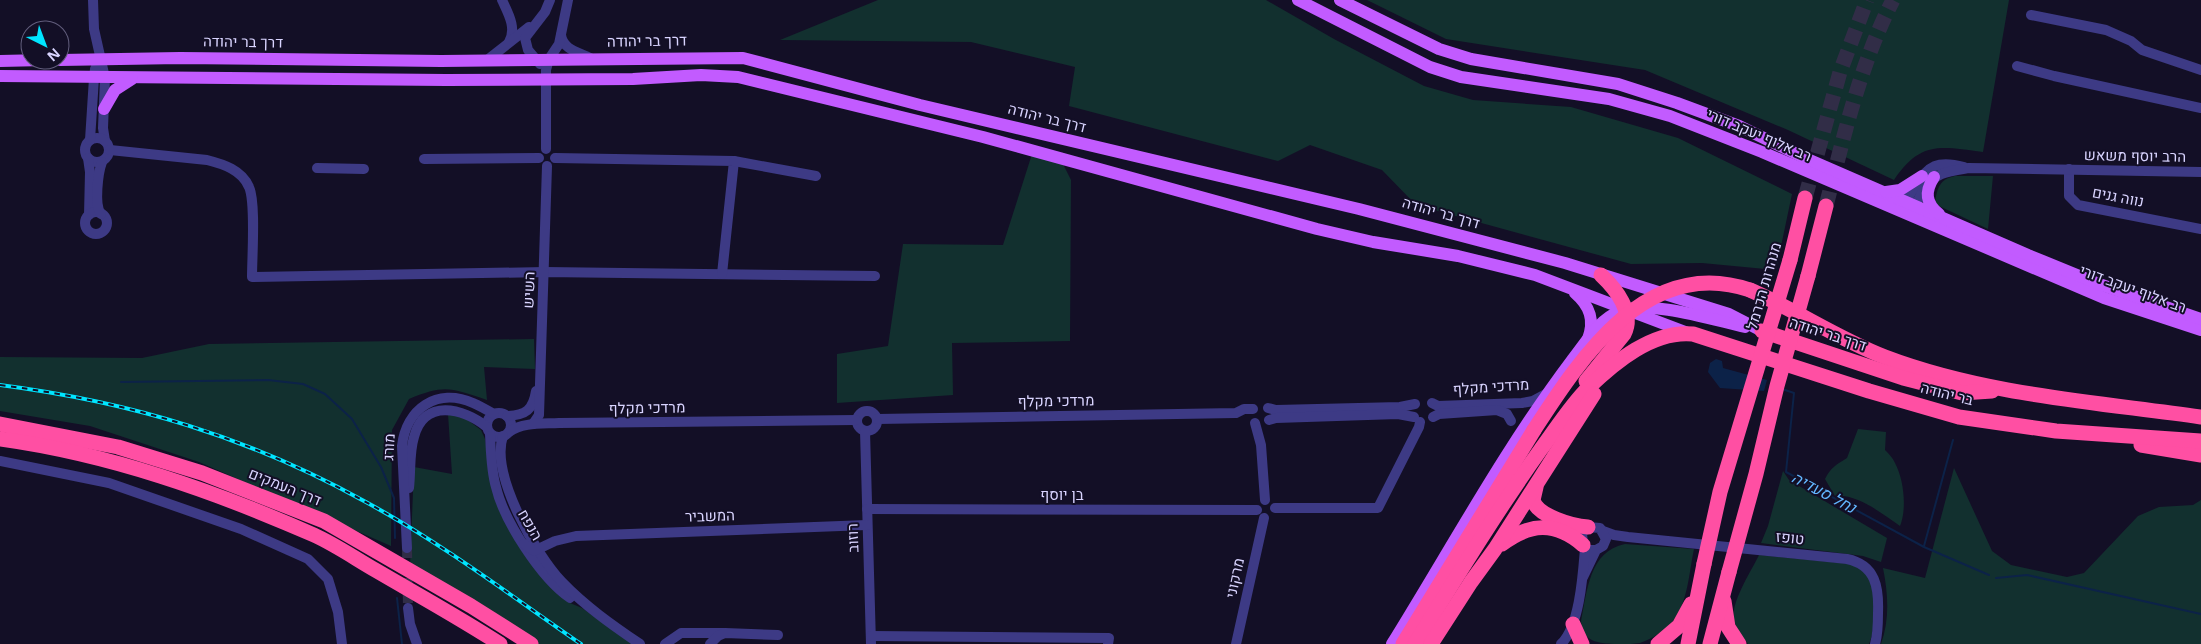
<svg xmlns="http://www.w3.org/2000/svg" width="2201" height="644" font-family="'Noto Sans',Heebo,sans-serif">
<rect width="100%" height="100%" fill="#130f26"/>
<g fill="#12302f">
<polygon points="878,0 1266,0 1334,39 1424,86 1473,100 1571,107 1678,138 1792,194 1776,270 1702,263 1631,264 1416,205 1382,170 1310,145 1278,161 1069,106 1075,67 971,42 780,40"/>
<path d="M1367 0H2009L1983 152C1941 147 1921 140 1894 180L1788 130 1645 70 1446 39Z"/>
<polygon points="1032,154 1063,164 1071,180 1070,341 952,343 953,395 837,403 837,354 888,346 903,244 1003,245"/>
<path d="M1955 176H1993L1988 229 1939 206 1935 202C1937 188 1940 179 1955 176Z"/>
<path d="M534 339 535 369 484 367 487 400C451 388 445 384 409 399L392 430 391 546 199 462 90 426 0 411V357L142 358 209 344Z"/>
<polygon points="448,414 465,418 481,430 485,439 495,495 570,603 582,608 633,644 538,644 410,566 414,467 452,474"/>
<path d="M1858 429 1886 432 1885 450C1889 454 1893 458 1895 463 1904 480 1907 509 1900 526 1881 513 1858 494 1835 496L1825 479C1831 467 1836 465 1847 458Z"/>
<path d="M1954 468 1992 551 2011 565 2067 577 2084 573 2138 516 2159 507 2193 505 2201 500V644H1881C1890 619 1888 593 1883 568L1925 578Z"/>
<polygon points="1783,471 1789,480 1887,538 1881,562 1863,556 1761,543 1768,526"/>
<path d="M1625 544 1694 549C1689 572 1688 604 1672 622 1664 631 1652 639 1640 643 1634 644 1627 644 1621 644 1603 644 1582 644 1581 621 1587 592 1589 551 1625 544Z"/>
<path d="M1759 555 1851 564C1857 567 1862 570 1867 575 1877 588 1876 629 1869 644H1748C1743 637 1736 629 1734 620 1730 603 1752 570 1759 555Z"/>
</g>
<polygon fill="#0c2248" points="1716,359 1722,361 1723,368 1767,380 1764,391 1720,388 1708,372 1710,363"/>
<g fill="none" stroke-linecap="round" stroke-linejoin="round">
<g stroke="#0c2248" stroke-width="2">
<polyline points="121,382 268,380 303,384 325,394 352,419 381,467 394,498 395,538"/>
<polyline points="1782,389 1794,393 1786,472 1924,547 1989,575"/>
<polyline points="1924,546 1953,440"/>
<polyline points="1996,578 2027,575 2201,614"/>
<polyline points="397,598 402,644"/>
</g>
<polyline stroke="#312d47" stroke-width="10" stroke-dasharray="10 5" stroke-linecap="butt" points="407,548 408,608"/>
<g stroke="#312d47" stroke-width="15" stroke-dasharray="15 8" stroke-linecap="butt">
<polyline points="1805,198 1840,72 1867,0"/>
<path d="M1826 206C1844 136 1860 64 1893 0"/>
</g>
<g stroke="#3d3a85" stroke-width="10">
<polyline points="93,0 94,29 105,78 103,128 105,141"/>
<path d="M502 0C508 13 517 28 509 42"/>
<polyline points="2031,15 2106,30 2131,41 2142,50 2201,70"/>
<path d="M561 35C563 50 579 52 590 58"/>
<polyline points="486,61 529,27"/>
<polyline points="540,64 528,50 525,38 545,12 550,0"/>
<polyline points="2017,66 2054,76 2201,108"/>
<circle cx="97" cy="150" r="12"/>
<polyline points="90,140 94,78 95,69 100,59"/>
<polyline points="546,149 546,70 549,59 559,44 568,0"/>
<path d="M110 150 207 160C223 164 242 170 249 187 256 202 252 257 252 277L545 272 875 276"/>
<polyline points="88,158 90,172 89,215"/>
<polyline points="555,158 734,161 722,274"/>
<polyline points="424,159 539,158"/>
<polyline points="734,161 816,176"/>
<polyline points="317,168 364,169"/>
<polyline points="2069,169 2069,196 2078,205 2201,229"/>
<path d="M1906 208C1906 199 1910 194 1915 187 1928 165 1938 160 1964 167"/>
<path d="M1911 210C1917 204 1919 197 1924 190 1934 172 1950 171 1969 168L2201 172"/>
<circle cx="96" cy="223" r="11"/>
<path d="M101 214C94 205 98 173 102 162"/>
<polyline points="1432,403 1438,406 1522,403 1533,401 1546,394"/>
<polyline points="1268,408 1276,410 1400,407 1415,404"/>
<circle cx="867" cy="421" r="10"/>
<circle cx="499" cy="425" r="12"/>
<path d="M507 416C526 415 533 410 536 391"/>
<polyline points="1433,417 1439,414 1497,410 1507,414 1511,421"/>
<polyline points="877,419 1236,413 1244,409 1253,409"/>
<polyline points="1269,420 1276,418 1398,414 1414,417"/>
<polyline points="1255,423 1261,445 1265,500"/>
<polyline points="533,424 539,415 547,166"/>
<polyline points="865,431 871,644"/>
<path d="M509 432C522 422 543 424 559 423L856 420"/>
<path d="M490 434C491 451 491 470 496 487 504 521 541 578 570 598"/>
<path d="M503 436C490 474 536 555 562 582 585 606 612 625 640 644"/>
<polyline points="0,461 109,483 241,529 308,559 328,579 338,612 342,644"/>
<path d="M409 488C411 471 409 453 414 437 424 398 463 408 487 427"/>
<polyline points="1275,508 1378,508 1419,427 1420,422"/>
<polyline points="867,509 1257,510"/>
<path d="M1603 531 1614 535 1628 537 1847 559C1876 565 1879 588 1878 613 1878 624 1878 634 1875 644"/>
<polyline points="524,544 534,551 555,541 576,536 867,525"/>
<path d="M407 548 402 446C406 409 437 387 473 403 480 406 487 410 494 414"/>
<polyline points="1583,577 1596,550 1603,546 1606,539 1600,528 1588,527 1582,533 1583,545 1588,550 1596,550"/>
<polyline points="408,608 410,624 417,644"/>
<polyline points="871,636 1109,638 1108,644"/>
<polyline points="665,644 681,633 724,633"/>
<polyline points="710,644 718,636 725,633 778,635"/>
<polyline points="1236,644 1264,518"/>
<path d="M1561 644C1580 626 1583 573 1585 548"/>
</g>
<g stroke="#c25bff" stroke-width="12">
<polyline points="1298,0 1430,67 1461,77 1609,99 1670,116 1762,152 2104,298 2201,330"/>
<polyline points="1340,0 1439,49 1471,59 1618,84 1677,103 1739,126 1805,158 2028,255 2099,284 2201,319"/>
<polyline points="60,60 180,58 441,61 743,58 920,105 1359,209 1565,263 1729,314 1762,331"/>
<polyline points="0,61 44,60"/>
<polyline points="0,76 446,80 633,79 701,75 738,77 983,137 1317,229 1373,242 1458,256 1535,275 1688,333"/>
<polyline points="104,109 115,90 132,79"/>
<path d="M1934 177C1925 191 1925 203 1939 214"/>
<polyline points="1886,192 1900,190 1922,176"/>
<path d="M1575 293C1590 306 1595 320 1588 339"/>
<path d="M1392 644C1451 549 1505 449 1572 360 1585 344 1599 319 1619 312 1650 299 1713 320 1745 327"/>
</g>
<g stroke="#ff4fa3" stroke-width="15">
<polyline points="1790,260 1805,198"/>
<polyline points="1808,276 1826,206"/>
<path d="M1750 290C1796 310 1838 339 1885 357 1985 395 2096 402 2201 417"/>
<polyline points="1762,331 1903,378 1962,393 1992,391"/>
<path d="M1586 381 1624 334C1635 313 1616 289 1601 275"/>
<polyline points="0,424 118,447 202,473 324,521 471,606 531,644"/>
<path d="M0 439C109 454 214 491 314 535 336 545 356 559 377 571 418 595 460 618 500 644"/>
<polyline points="2141,445 2201,455"/>
<path d="M1536 487 1533 500C1537 516 1573 526 1588 527"/>
<path d="M1502 544C1530 523 1555 521 1583 545"/>
<polyline points="1724,601 1728,627 1739,644"/>
<polyline points="1573,624 1582,644"/>
<polyline points="1403,644 1534,430"/>
<path d="M1415 644C1456 578 1496 512 1541 449 1556 429 1570 406 1588 388 1615 362 1653 330 1693 334L1869 391 1959 417 2056 431 2201 441"/>
<polyline points="1431,644 1471,582 1495,549 1594,394"/>
<polyline points="1658,644 1679,626 1691,604"/>
<polyline points="1688,644 1704,564"/>
<polyline points="1710,644 1729,572"/>
</g>
<defs>
<path id="rail" d="M0 385C131 402 248 437 364 501 440 542 510 595 581 644"/>
</defs>
<use href="#rail" stroke="#00e5ff" stroke-width="4"/>
<use href="#rail" stroke="#130f26" stroke-width="2" stroke-dasharray="5.5" stroke-linecap="butt"/>
<g stroke="#ff4fa3" stroke-width="15">
<path d="M1534 430C1582 356 1648 255 1750 290"/>
<polyline points="1704,564 1720,492 1790,260"/>
<polyline points="1729,572 1756,474 1777,386 1808,276"/>
</g>
</g>
<g text-anchor="middle" stroke-width="4" stroke-linejoin="round" paint-order="stroke">
<g font-size="15" fill="#d9d4ff" stroke="#130f26">
<text transform="translate(647 41) rotate(-1)" y="5">דרך בר יהודה</text>
<text transform="translate(243 42) rotate(1)" y="5">דרך בר יהודה</text>
<text transform="translate(1047 118) rotate(14)" y="5">דרך בר יהודה</text>
<text transform="translate(1759 135) rotate(23)" y="5">רב אלוף יעקב דורי</text>
<text transform="translate(2135 156) rotate(1)" y="5">הרב יוסף משאש</text>
<text transform="translate(2118 197) rotate(11)" y="5">נווה גנים</text>
<text transform="translate(1441 213) rotate(16)" y="5">דרך בר יהודה</text>
<text transform="translate(1764 286) rotate(-74)" y="5">מנהרות הכרמל</text>
<text transform="translate(2133 289) rotate(20)" y="5">רב אלוף יעקב דורי</text>
<text transform="translate(529 290) rotate(-88)" y="5">השיש</text>
<text transform="translate(1828 334) rotate(18)" y="5">דרך בר יהודה</text>
<text transform="translate(1491 387) rotate(-4)" y="5">מרדכי מקלף</text>
<text transform="translate(1947 394) rotate(14)" y="5">בר יהודה</text>
<text transform="translate(1056 401) rotate(-1)" y="5">מרדכי מקלף</text>
<text transform="translate(647 408) rotate(-1)" y="5">מרדכי מקלף</text>
<text transform="translate(389 447) rotate(-87)" y="5">מורג</text>
<text transform="translate(285 487) rotate(22)" y="5">דרך העמקים</text>
<text x="1062" y="500">בן יוסף</text>
<text transform="translate(710 516) rotate(-2)" y="5">המשביר</text>
<text transform="translate(530 525) rotate(60)" y="5">הנפח</text>
<text transform="translate(853 538) rotate(-92)" y="5">רוזוב</text>
<text transform="translate(1790 538) rotate(6)" y="5">טופז</text>
<text transform="translate(1235 578) rotate(-78)" y="5">מרקוני</text>
</g>
<g font-size="16" font-style="italic" fill="#62b6ff" stroke="#130f26">
<text transform="translate(1824 492) rotate(28)" y="6">נחל סעדיה</text>
</g>
</g>
<g transform="translate(45 45) rotate(138)"><circle r="24" fill="#130f26" stroke="#625e7d"/>
<path d="M0-4L9 19L0 12L-9 19Z" fill="#00e5ff"/>
<text y="-8" font-size="14" font-weight="bold" text-anchor="middle" fill="#d9d4ff">N</text>
</g>
</svg>
